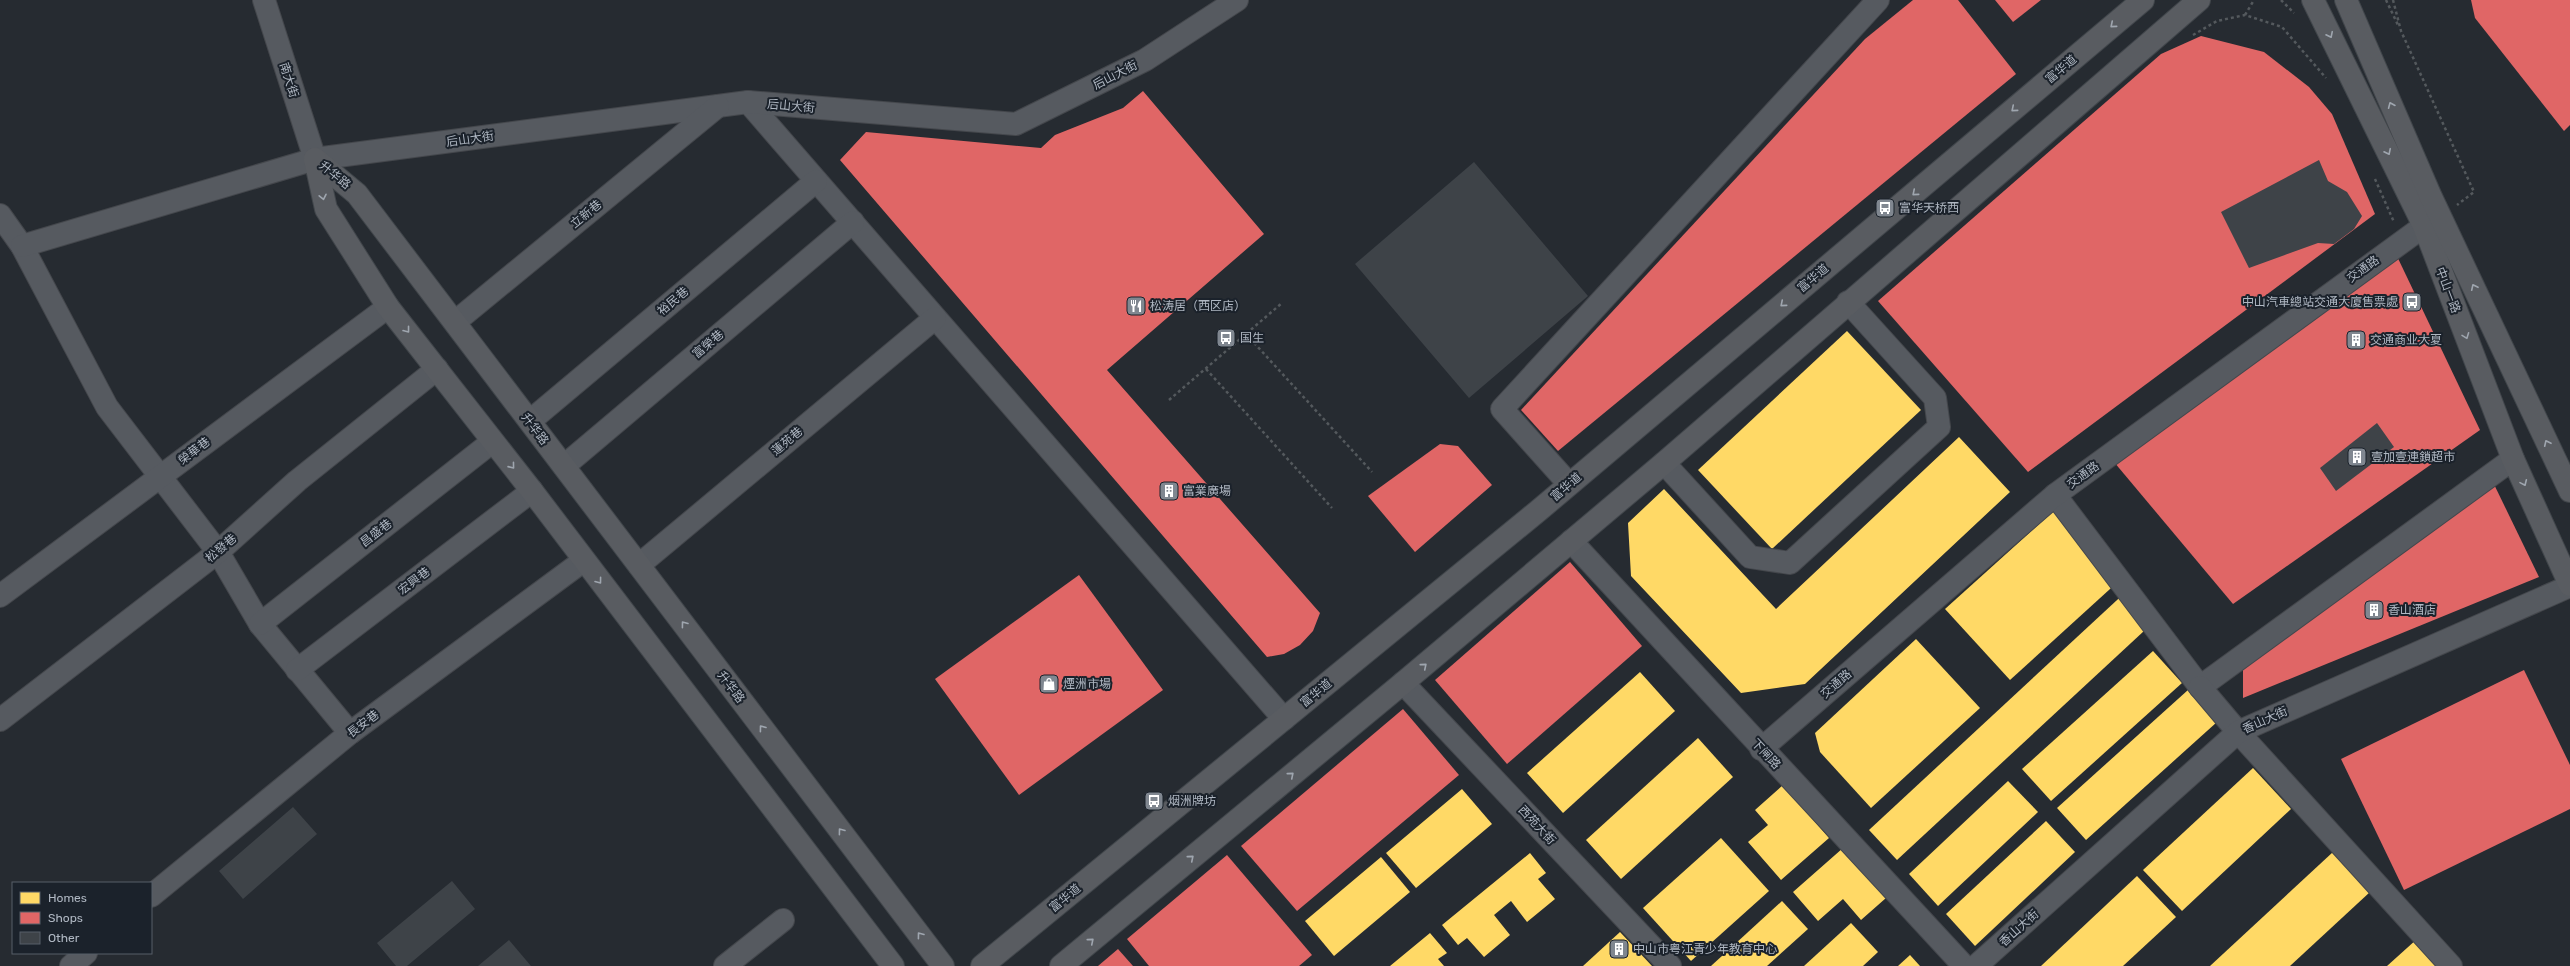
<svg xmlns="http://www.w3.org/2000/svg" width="2570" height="966" font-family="Rubik,'Noto Sans SC',sans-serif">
<rect width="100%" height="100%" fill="#262b31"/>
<g fill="#ffd966">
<polygon points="1847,331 1921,410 1772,549 1698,470"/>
<polygon points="1959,437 2010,492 1805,684 1741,693 1631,576 1628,523 1664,489 1776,609"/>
<polygon points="2057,508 2121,579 2010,680 1945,609"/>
<polygon points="2130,588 2158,618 1897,860 1869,830"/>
<polygon points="1916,639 1980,708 1871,808 1820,752 1815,733"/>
<polygon points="2153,651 2182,683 2051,801 2022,769"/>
<polygon points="1640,672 1675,711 1563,813 1527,773"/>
<polygon points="2188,690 2217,722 2086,840 2057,808"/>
<polygon points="1698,738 1733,777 1621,879 1586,840"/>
<polygon points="2253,768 2291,809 2182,911 2143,870"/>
<polygon points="2008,781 2038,812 1938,906 1909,874"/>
<polygon points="1783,785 1829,838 1781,880 1748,842 1768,825 1755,810"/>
<polygon points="1462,789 1492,824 1416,888 1386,853"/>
<polygon points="2046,821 2075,852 1975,946 1946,914"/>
<polygon points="1721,838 1769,891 1691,961 1643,908"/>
<polygon points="1843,848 1886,898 1861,920 1843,899 1818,921 1793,892"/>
<polygon points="2333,852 2370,892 2290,966 2210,966"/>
<polygon points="1530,853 1546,873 1538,879 1555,899 1527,922 1511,901 1494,915 1510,935 1484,957 1467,938 1458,945 1442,925"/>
<polygon points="1381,857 1410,892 1334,956 1305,921"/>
<polygon points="2137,876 2176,917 2123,966 2041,966"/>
<polygon points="1782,901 1808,929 1767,966 1711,966"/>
<polygon points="1851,923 1878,952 1863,966 1804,966"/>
<polygon points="1620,932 1652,966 1583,966"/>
<polygon points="1430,933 1447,953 1438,959 1444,966 1390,966"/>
<polygon points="2417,939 2442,966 2387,966"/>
<polygon points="1910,955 1920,966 1898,966"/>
</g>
<g fill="#e06666">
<polygon points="1913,0 1958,0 2016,74 1558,451 1521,410 1865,39"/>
<polygon points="1995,0 2041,0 2013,22"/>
<polygon points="2471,0 2570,0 2570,125 2564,131 2475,18"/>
<polygon points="2201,36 2264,52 2309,87 2332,114 2375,214 2028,472 1878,301 2161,54"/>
<polygon points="1143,91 1264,234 1107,370 1320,613 1313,631 1300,645 1284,654 1267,657 840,160 866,132 1041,148 1055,135 1123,108"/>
<polygon points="2394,250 2480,430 2233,604 2114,462"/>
<polygon points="1440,444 1458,446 1492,485 1415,552 1368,496"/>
<polygon points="2489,474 2539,577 2243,698 2243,643"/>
<polygon points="1570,562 1642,646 1507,764 1435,680"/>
<polygon points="1079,575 1163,690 1019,795 935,679"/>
<polygon points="2524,670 2570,765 2570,809 2404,890 2341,759"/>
<polygon points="1403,709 1459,775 1297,911 1241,846"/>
<polygon points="1227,855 1312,955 1299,966 1149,966 1127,939"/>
<polygon points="1118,949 1133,966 1098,966"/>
</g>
<g fill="#3e4348">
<polygon points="2319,160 2328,181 2347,192 2362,216 2354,229 2334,244 2318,243 2249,268 2221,212"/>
<polygon points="1474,162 1588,296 1469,398 1355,264"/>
<polygon points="2377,423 2394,447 2336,491 2320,468"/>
<polygon points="293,807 317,834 243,899 219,871"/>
<polygon points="452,881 475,909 407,966 396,966 377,943"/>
<polygon points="509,940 531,966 478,966"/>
</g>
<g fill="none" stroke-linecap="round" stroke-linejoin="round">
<defs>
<g id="minor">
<polyline points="264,0 315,159"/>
<polyline points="748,102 1284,719"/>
<polyline points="0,215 22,246 107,407 218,552 260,624 350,733"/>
<polyline points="22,246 315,159 748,102 1016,124 1145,60 1237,0"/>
<polyline points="455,322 718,106"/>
<polyline points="530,421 816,181"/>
<polyline points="1664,463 1750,557 1790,563 1939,427 1935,398 1848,302"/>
<polyline points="564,466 853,222"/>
<polyline points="1569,484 1502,409 1878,0"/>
<polyline points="2055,495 2200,687 2513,459"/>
<polyline points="1571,541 1964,966"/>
<polyline points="639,565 935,318"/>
<polyline points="0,596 388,307"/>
<polyline points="260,624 492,442"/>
<polyline points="297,670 532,491"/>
<polyline points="1403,683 1670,966"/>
<polyline points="2200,687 2238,732 2451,966"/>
<polyline points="0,720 218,552 297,481 437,369"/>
<polyline points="1761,749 2055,495 2424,226"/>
<polyline points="151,896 350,733 583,561"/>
<polyline points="71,966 86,953"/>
<polyline points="725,966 783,920"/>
<polyline points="1976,966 2238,732 2570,586"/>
</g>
<g id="major">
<polyline points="2313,0 2424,226 2513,459 2570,585"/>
<polyline points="2346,0 2431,197 2570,491"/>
<polyline points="315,159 357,194 943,966"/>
<polyline points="315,159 326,209 388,307 532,491 893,966"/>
<polyline points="982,966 1538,511 2143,0"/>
<polyline points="1061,966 1403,683 1664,463 2199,0"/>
</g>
</defs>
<use href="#minor" stroke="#44474c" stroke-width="24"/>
<use href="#major" stroke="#41464b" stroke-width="24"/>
<g stroke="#54595d" stroke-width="2.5" stroke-dasharray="3 3" stroke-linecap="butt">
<polyline points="2281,0 2294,13"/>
<polyline points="2386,0 2398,25"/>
<polyline points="2393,0 2401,31 2474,192 2457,205"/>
<polyline points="2245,15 2254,0"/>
<polyline points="2193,35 2217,21 2245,15 2282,27 2326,78"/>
<polyline points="2375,179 2394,222"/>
<polyline points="1246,334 1372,472"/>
<polyline points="1206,369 1332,508"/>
<polyline points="1169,400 1282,303"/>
</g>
<use href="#minor" stroke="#565a60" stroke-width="22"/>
<use href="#major" stroke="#595c61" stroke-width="22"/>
</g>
<defs><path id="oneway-chevron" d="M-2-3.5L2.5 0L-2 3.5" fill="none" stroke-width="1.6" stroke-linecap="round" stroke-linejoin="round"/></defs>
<g stroke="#9fa6af">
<use href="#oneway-chevron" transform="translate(2113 25) rotate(140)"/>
<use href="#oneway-chevron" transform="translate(2330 35) rotate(64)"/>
<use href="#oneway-chevron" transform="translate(2391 105) rotate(-113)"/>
<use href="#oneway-chevron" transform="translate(2014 109) rotate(140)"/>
<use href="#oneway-chevron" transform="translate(2388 152) rotate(64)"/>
<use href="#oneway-chevron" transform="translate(1915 193) rotate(140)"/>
<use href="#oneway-chevron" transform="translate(323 197) rotate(78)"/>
<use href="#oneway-chevron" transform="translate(2474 287) rotate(-115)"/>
<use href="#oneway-chevron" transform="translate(1783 304) rotate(140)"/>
<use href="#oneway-chevron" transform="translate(407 330) rotate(52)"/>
<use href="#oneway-chevron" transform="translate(2466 336) rotate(69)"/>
<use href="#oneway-chevron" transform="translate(2547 443) rotate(-115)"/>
<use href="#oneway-chevron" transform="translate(512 466) rotate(51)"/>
<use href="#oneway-chevron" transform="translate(2524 483) rotate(66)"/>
<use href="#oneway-chevron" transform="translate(599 581) rotate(53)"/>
<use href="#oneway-chevron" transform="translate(684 624) rotate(-127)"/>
<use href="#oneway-chevron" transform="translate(1424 666) rotate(-40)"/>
<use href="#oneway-chevron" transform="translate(762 728) rotate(-127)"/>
<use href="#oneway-chevron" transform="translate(1291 775) rotate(-40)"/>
<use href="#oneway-chevron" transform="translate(841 831) rotate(-127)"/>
<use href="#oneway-chevron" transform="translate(1191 858) rotate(-40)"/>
<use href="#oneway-chevron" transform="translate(920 935) rotate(-127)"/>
<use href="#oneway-chevron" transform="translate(1091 941) rotate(-40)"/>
</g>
<defs>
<symbol id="bus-square" viewBox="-11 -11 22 22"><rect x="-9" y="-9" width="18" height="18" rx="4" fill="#808790" stroke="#1b222b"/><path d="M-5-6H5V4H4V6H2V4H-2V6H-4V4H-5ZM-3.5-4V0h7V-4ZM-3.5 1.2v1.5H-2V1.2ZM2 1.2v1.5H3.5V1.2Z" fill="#fff"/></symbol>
<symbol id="restaurant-square" viewBox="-11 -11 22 22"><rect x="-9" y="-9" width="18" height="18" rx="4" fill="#808790" stroke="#1b222b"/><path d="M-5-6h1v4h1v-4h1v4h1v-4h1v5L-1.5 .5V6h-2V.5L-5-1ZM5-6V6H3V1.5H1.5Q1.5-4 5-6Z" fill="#fff"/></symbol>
<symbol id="building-square" viewBox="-11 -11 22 22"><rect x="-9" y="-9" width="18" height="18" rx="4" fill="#808790" stroke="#1b222b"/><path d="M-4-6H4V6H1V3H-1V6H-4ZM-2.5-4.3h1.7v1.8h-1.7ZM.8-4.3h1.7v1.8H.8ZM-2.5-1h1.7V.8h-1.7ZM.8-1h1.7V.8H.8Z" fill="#fff"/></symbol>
<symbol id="shop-square" viewBox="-11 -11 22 22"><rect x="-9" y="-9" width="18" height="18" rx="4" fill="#808790" stroke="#1b222b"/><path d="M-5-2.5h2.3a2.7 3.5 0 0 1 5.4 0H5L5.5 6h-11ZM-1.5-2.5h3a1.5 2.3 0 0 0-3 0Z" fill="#fff"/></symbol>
</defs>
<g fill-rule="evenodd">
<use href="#bus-square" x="1874" y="197" width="22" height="22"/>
<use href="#bus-square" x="2401" y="291" width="22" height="22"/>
<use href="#restaurant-square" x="1125" y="295" width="22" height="22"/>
<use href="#bus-square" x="1215" y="327" width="22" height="22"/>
<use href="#building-square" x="2345" y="329" width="22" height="22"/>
<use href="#building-square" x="2346" y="446" width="22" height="22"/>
<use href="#building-square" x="1158" y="480" width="22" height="22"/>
<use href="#building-square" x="2363" y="599" width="22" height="22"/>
<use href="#shop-square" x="1038" y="673" width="22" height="22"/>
<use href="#bus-square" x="1143" y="790" width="22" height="22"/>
<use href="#building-square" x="1608" y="938" width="22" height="22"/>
</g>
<g text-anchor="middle" stroke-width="4" stroke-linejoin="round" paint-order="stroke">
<g font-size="12" fill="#b0b8c3" stroke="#1b222b">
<text transform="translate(2061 69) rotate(-40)" y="4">富华道</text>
<text transform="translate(1115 75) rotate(-27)" y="4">后山大街</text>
<text transform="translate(289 80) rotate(72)" y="4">南大街</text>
<text transform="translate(791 106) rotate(5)" y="4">后山大街</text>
<text transform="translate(470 139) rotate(-8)" y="4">后山大街</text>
<text transform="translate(335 175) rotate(39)" y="4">升华路</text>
<text transform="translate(586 214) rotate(-39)" y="4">立新巷</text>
<text transform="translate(2363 269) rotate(-36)" y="4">交通路</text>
<text transform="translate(1813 278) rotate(-40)" y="4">富华道</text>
<text transform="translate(2448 290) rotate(69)" y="4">中山一路</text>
<text transform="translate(673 301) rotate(-40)" y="4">裕民巷</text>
<text transform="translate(708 344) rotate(-40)" y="4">富榮巷</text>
<text transform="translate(535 429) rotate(53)" y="4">升华路</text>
<text transform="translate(787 441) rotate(-40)" y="4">蓮苑巷</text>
<text transform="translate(194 451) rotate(-37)" y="4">榮華巷</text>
<text transform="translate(2083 475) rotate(-36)" y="4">交通路</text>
<text transform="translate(1566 487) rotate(-41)" y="4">富华道</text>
<text transform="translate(376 533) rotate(-38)" y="4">昌盛巷</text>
<text transform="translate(221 548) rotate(-40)" y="4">松發巷</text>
<text transform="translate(414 581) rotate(-37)" y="4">宏興巷</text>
<text transform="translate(1836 684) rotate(-41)" y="4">交通路</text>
<text transform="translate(731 687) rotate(53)" y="4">升华路</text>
<text transform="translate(1316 693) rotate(-39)" y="4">富华道</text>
<text transform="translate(2265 720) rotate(-24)" y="4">香山大街</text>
<text transform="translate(363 724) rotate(-37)" y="4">長安巷</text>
<text transform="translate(1766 754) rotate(47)" y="4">下闸路</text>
<text transform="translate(1537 825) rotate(47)" y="4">西苑大街</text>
<text transform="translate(1065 898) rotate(-39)" y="4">富华道</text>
<text transform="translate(2019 928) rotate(-42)" y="4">香山大街</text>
</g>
<g font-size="12" fill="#b0b8c3" stroke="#1b222b" text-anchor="start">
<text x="1899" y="212">富华天桥西</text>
<text x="2398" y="306" text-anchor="end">中山汽車總站交通大廈售票處</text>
<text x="1150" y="310">松涛居（西区店）</text>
<text x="1240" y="342">国生</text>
<text x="2370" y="344">交通商业大夏</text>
<text x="2371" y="461">壹加壹連鎖超市</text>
<text x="1183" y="495">富業廣場</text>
<text x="2388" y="614">香山酒店</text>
<text x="1063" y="688">煙洲市場</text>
<text x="1168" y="805">烟洲牌坊</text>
<text x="1633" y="953">中山市粤江青少年教育中心</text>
</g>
</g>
<rect x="12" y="882" width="140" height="72" fill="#1b222b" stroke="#575e68"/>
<rect x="20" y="892" width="20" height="12" fill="#ffd966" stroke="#575e68"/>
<text x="48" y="902" font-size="12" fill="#b0b8c3">Homes</text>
<rect x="20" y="912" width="20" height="12" fill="#e06666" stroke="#575e68"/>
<text x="48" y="922" font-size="12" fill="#b0b8c3">Shops</text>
<rect x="20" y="932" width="20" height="12" fill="#3e4348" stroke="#575e68"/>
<text x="48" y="942" font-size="12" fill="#b0b8c3">Other</text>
</svg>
